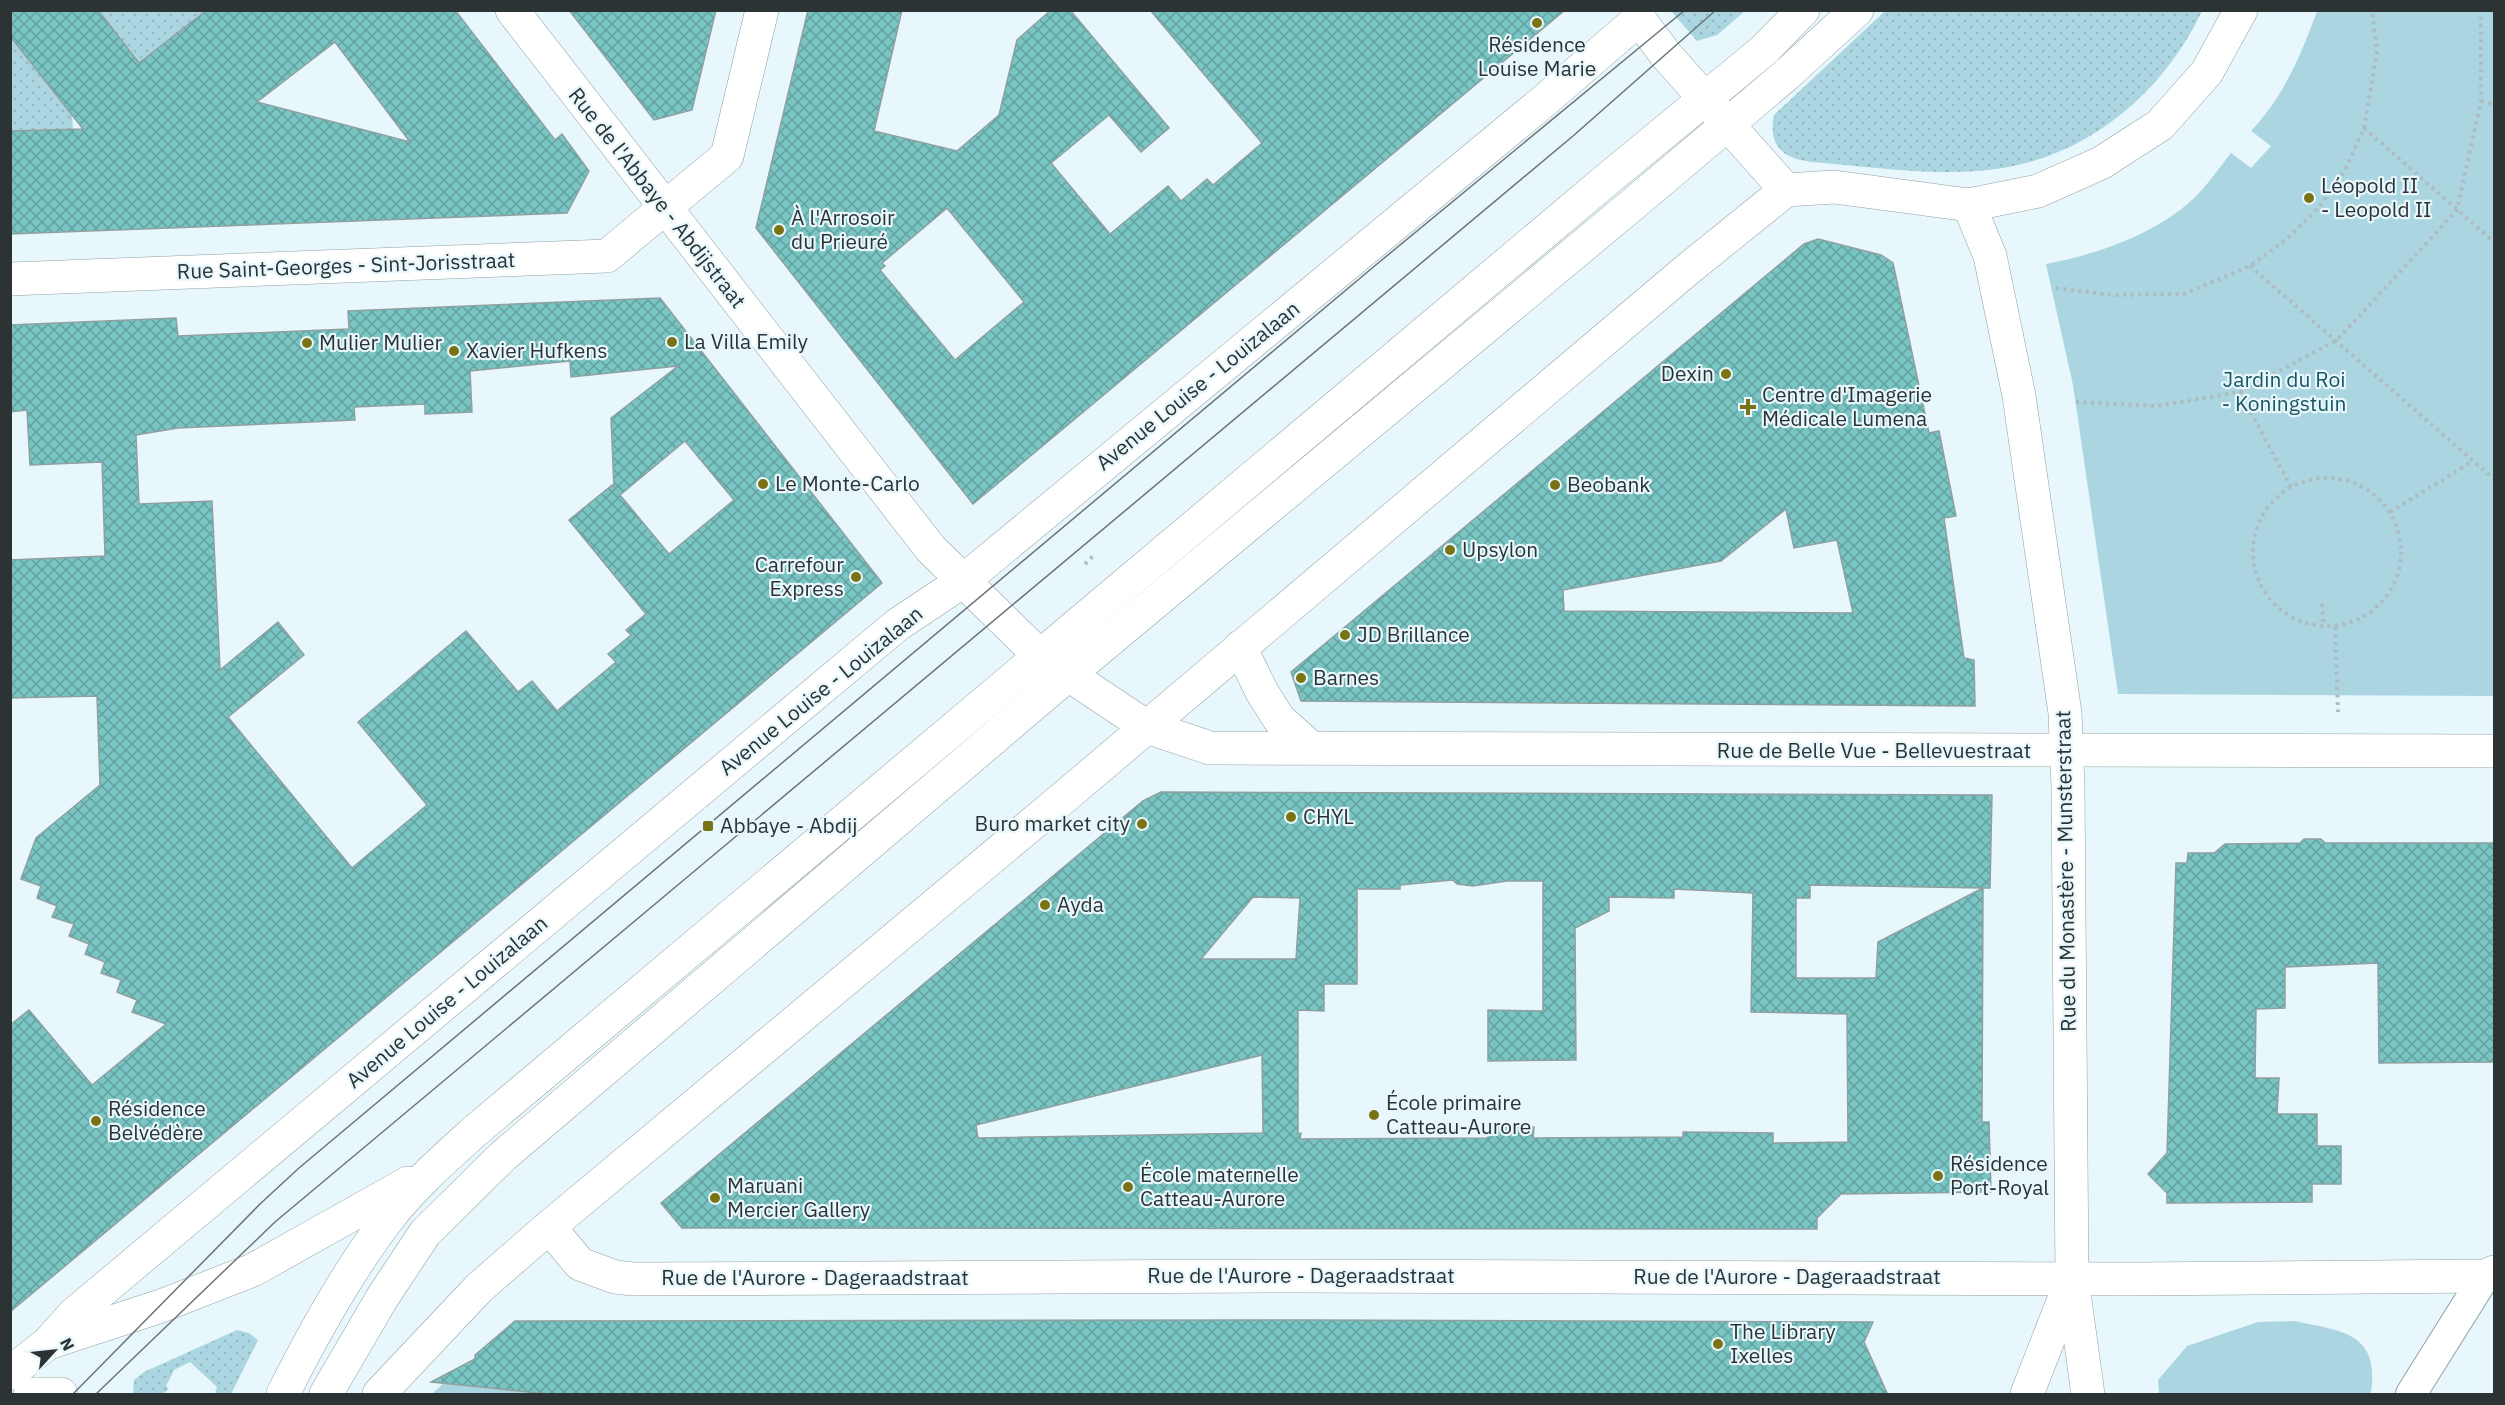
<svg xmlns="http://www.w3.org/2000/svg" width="2505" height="1405" font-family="'IBM Plex Sans',sans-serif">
<defs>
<pattern id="grass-dots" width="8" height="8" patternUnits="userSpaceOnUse" patternTransform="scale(1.5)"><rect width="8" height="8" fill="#abd6e1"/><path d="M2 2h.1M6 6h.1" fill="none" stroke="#93b8c2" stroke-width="1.8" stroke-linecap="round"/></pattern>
<pattern id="building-cross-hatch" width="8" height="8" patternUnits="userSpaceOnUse" patternTransform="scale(1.5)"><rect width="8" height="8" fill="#78c5c3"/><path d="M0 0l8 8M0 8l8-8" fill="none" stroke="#63a19f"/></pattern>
</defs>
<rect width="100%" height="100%" fill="#e7f7fc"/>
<g fill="url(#grass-dots)">
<polygon points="98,11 207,11 118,80 110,26"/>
<polygon points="1671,11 1745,11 1717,35 1697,41"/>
<path d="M1885 11V10L2202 11C2165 90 2091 154 2003 168 1941 178 1874 167 1812 162 1783 159 1768 146 1774 115Z"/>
<polygon points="10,36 72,115 74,141 55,142 55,129 11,131"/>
<polygon points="237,1330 249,1333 258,1340 231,1394 215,1394 217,1387 190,1362 174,1370 166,1386 169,1389 163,1394 133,1394 134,1380 144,1372"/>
</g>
<g fill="#abd6e1">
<path d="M2317 11H2494V696L2118 694 2073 385 2046 264C2095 255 2156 234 2193 199 2207 186 2219 168 2231 153L2251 168 2271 146 2251 131C2284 96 2301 55 2317 11Z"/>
<path d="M2295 1321C2327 1329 2370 1329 2372 1371 2372 1379 2373 1387 2370 1394H2159L2158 1380 2187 1346 2258 1322Z"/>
<polygon points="464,1364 464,1372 558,1394 432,1394"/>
</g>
<g fill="url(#building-cross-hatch)" stroke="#90a0a0" stroke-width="1.5" fill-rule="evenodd">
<path d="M10 10H98L139 63 207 10H455L555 140 562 134 589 171 567 213 10 234V131L83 129 10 36ZM335 42 410 142 257 102Z"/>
<polygon points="569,10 716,10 692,110 654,120"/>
<path d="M808 10H902L874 131 957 151 999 115 1017 40 1051 10H1070L1169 128 1141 152 1109 115 1051 163 1110 234 1168 186 1181 201 1207 179 1213 185 1262 143 1150 10H1565L973 504 756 228ZM947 208 1024 302 955 360 880 270 885 266 882 263Z"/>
<path d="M1818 239 1881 255 1893 263 1929 433 1939 431 1956 516 1944 518 1964 658 1974 660 1975 706 1301 701 1291 672 1804 244ZM1786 509 1794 548 1837 540 1853 613 1564 611 1563 590 1721 561Z"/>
<path d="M660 298 882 583 10 1312V1025L29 1010 92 1085 166 1024 132 1012 137 1000 117 992 121 980 101 973 105 962 85 954 89 944 69 936 74 924 52 917 57 906 37 898 41 886 21 879 36 838 100 785 97 696 10 698V560L105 556 102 462 30 465 27 410 10 412V325L176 318 178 336 349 329 348 311ZM570 361 571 377 678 366 611 418 614 488 612 485 569 520 646 614 626 630 631 635 608 654 616 662 557 711 532 681 518 692 466 631 358 722 427 805 352 868 228 717 304 655 278 622 220 670 212 501 139 504 136 435 178 428 355 420 354 407 425 404V414L472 412 470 371ZM685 441 734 500 669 554 620 495Z"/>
<path d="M1161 792 1992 795 1990 888H1983L1982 1122H1989L1991 1192 1841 1194 1817 1218V1229L682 1228 661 1203 1143 801ZM1453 880 1457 884 1473 886 1507 881H1543V1011L1488 1010V1061L1576 1060 1575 928 1609 911V897L1674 898V889L1753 893 1751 1012 1847 1014 1848 1142 1773 1143V1133L1683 1132V1137L1533 1138 1534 1127H1488V1138L1300 1139 1301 1133 1298 1134V1010L1324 1011V984H1357V889H1400V885ZM1810 885 1983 888 1878 942 1876 978H1796V898H1810ZM1253 897 1300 898 1296 959H1201ZM1262 1055 1263 1133 978 1138 976 1125Z"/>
<polygon points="2304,839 2321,839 2325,843 2494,843 2494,1062 2379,1063 2378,963 2285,967 2285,1008 2256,1009 2255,1078 2279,1078 2277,1114 2317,1114 2317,1146 2341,1146 2341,1184 2312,1184 2312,1202 2167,1203 2167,1193 2148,1174 2167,1153 2176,863 2187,863 2188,853 2214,853 2225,844 2300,843"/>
<polygon points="1307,1320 1873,1322 1864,1342 1888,1395 558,1395 431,1382 475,1359 475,1355 515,1321"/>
</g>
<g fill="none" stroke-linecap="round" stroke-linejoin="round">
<defs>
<polyline id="pedestrian" points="2411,1394 2485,1276"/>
<g id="minor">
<polyline points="10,279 607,256 727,156 762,10"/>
<polyline points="1240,647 1262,692 1279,719 1309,746"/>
<polyline points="2068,750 2494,751"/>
<polyline points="549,1227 580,1264 615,1277 633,1279 1289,1276 2134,1279 2485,1276 2494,1272"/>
<polyline points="2027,1394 2072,1279"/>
</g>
<g id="tertiary">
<polyline points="512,10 931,549 1039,655 1147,727 1210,748 2068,750"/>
<polyline points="1969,205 1990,256 2019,396 2065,713 2068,787 2072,1279 2088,1394"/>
</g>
<g id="secondary">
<polyline points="1639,10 1639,19 1666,55 1786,190"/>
<polyline points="10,1373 48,1343 74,1314 897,625 963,581 1544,101 1639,19"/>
<polyline points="30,1394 61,1394"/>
<polyline points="379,1394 479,1288 549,1227 1056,804 1688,269 1786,190 1834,187 1969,205 2038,191 2101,163 2160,125 2207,72 2241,10"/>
</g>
<g id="trunk">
<polyline points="48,1343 161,1306 253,1270 408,1183"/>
<path d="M283 1394C313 1334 346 1274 387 1220 412 1187 444 1159 475 1131L1610 177 1764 50 1803 10"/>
<polyline points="326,1394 382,1298 425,1233 503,1156 1069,674 1632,205 1786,75 1857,10"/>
</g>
</defs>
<use href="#pedestrian" stroke="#91a1a5" stroke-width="32"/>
<use href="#minor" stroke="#91a1a5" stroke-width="34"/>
<use href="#tertiary" stroke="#91a1a5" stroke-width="34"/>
<use href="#secondary" stroke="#91a1a5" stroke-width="34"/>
<use href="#trunk" stroke="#91a1a5" stroke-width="34"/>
<g stroke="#aebcc0" stroke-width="4" stroke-dasharray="3 4.5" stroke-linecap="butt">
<polyline points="2481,101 2494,104"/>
<polyline points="2364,128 2494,242"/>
<polyline points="2250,266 2494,479"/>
<polyline points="2056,288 2112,295 2184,294 2250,266 2287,239 2319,207 2345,170 2364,128 2377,52 2372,10"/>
<polyline points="2240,392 2291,487"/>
<polyline points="2076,402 2156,406 2240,392 2337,340 2457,210 2481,101 2481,10"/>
<circle cx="2327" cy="552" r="74"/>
<polyline points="2390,512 2473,461"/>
<polyline points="1085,564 1094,555"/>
<polyline points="2322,604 2324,627"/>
<polyline points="2335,627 2338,712"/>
</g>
<use href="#pedestrian" stroke="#fff" stroke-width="30"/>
<use href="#minor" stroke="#fff" stroke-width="33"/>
<use href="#tertiary" stroke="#fff" stroke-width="33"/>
<use href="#secondary" stroke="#fff" stroke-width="33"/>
<use href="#trunk" stroke="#fff" stroke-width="33"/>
<g stroke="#6b7577" stroke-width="1.5">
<polyline points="73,1394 260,1204 299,1168 1377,264 1685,10"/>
<polyline points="96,1394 275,1222 1573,136 1716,10"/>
</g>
</g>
<g fill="#7a7316" stroke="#e7f7fc" stroke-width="2">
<circle cx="1537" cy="23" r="6"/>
<circle cx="2309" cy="198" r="6"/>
<circle cx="779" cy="230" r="6"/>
<circle cx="672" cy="342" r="6"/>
<circle cx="307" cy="343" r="6"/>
<circle cx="454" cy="351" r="6"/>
<circle cx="1726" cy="374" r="6"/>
<path d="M1745 398h6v6h6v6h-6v6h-6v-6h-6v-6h6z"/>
<circle cx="763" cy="484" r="6"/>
<circle cx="1555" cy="485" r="6"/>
<circle cx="1450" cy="550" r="6"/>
<circle cx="856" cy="577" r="6"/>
<circle cx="1345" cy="635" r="6"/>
<circle cx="1301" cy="678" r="6"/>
<circle cx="1291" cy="817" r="6"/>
<circle cx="1142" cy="824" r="6"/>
<rect x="702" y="820" width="12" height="12" rx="3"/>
<circle cx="1045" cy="905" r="6"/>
<circle cx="1374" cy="1115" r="6"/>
<circle cx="96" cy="1121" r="6"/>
<circle cx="1938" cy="1176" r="6"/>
<circle cx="1128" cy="1187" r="6"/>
<circle cx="715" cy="1198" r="6"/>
<circle cx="1718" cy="1344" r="6"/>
</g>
<g text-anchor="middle" stroke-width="4.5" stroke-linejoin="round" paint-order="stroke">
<g font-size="21" fill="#2c3334" stroke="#e7f7fc" text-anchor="start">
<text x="1537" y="52" text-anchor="middle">Résidence<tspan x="1537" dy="24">Louise Marie</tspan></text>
<text x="2321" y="193">Léopold II<tspan x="2321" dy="24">- Leopold II</tspan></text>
<text x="791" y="225">À l'Arrosoir<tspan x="791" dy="24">du Prieuré</tspan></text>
<text x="684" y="349">La Villa Emily</text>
<text x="319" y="350">Mulier Mulier</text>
<text x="466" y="358">Xavier Hufkens</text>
<text x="1714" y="381" text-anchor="end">Dexin</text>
<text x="1762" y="402">Centre d'Imagerie<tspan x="1762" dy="24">Médicale Lumena</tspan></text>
<text x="775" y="491">Le Monte-Carlo</text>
<text x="1567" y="492">Beobank</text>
<text x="1462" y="557">Upsylon</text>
<text x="844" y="572" text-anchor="end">Carrefour<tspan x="844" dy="24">Express</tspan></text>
<text x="1357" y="642">JD Brillance</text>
<text x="1313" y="685">Barnes</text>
<text x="1303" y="824">CHYL</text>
<text x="1130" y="831" text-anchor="end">Buro market city</text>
<text x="720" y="833">Abbaye - Abdij</text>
<text x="1057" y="912">Ayda</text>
<text x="1386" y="1110">École primaire<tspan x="1386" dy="24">Catteau-Aurore</tspan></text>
<text x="108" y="1116">Résidence<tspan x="108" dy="24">Belvédère</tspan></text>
<text x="1950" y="1171">Résidence<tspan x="1950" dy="24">Port-Royal</tspan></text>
<text x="1140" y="1182">École maternelle<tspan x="1140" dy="24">Catteau-Aurore</tspan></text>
<text x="727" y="1193">Maruani<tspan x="727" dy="24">Mercier Gallery</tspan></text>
<text x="1730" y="1339">The Library<tspan x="1730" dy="24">Ixelles</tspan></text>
</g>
<g font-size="21" fill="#2c3334" stroke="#e7f7fc">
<text transform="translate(657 198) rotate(52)" y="7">Rue de l'Abbaye - Abdijstraat</text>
<text transform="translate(346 266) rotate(-2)" y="7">Rue Saint-Georges - Sint-Jorisstraat</text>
<text transform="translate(1198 386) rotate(-39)" y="7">Avenue Louise - Louizalaan</text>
<text transform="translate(821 691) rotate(-39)" y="7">Avenue Louise - Louizalaan</text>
<text x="1874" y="758">Rue de Belle Vue - Bellevuestraat</text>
<text transform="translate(2066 871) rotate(-91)" y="7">Rue du Monastère - Munsterstraat</text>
<text transform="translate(447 1002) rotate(-40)" y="7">Avenue Louise - Louizalaan</text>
<text x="1301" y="1283">Rue de l'Aurore - Dageraadstraat</text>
<text x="1787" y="1284">Rue de l'Aurore - Dageraadstraat</text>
<text x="815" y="1285">Rue de l'Aurore - Dageraadstraat</text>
</g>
<g font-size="21" fill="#195663" stroke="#e7f7fc">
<text x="2284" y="387">Jardin du Roi<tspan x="2284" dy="24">- Koningstuin</tspan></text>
</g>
</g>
<rect width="2505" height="1405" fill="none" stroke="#2c3334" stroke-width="24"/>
<g transform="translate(54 1351) rotate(63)" stroke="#e7f7fc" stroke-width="4.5" paint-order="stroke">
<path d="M0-4.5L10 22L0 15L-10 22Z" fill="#2c3334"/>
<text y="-9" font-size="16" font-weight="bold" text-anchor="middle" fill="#2c3334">N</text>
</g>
</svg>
